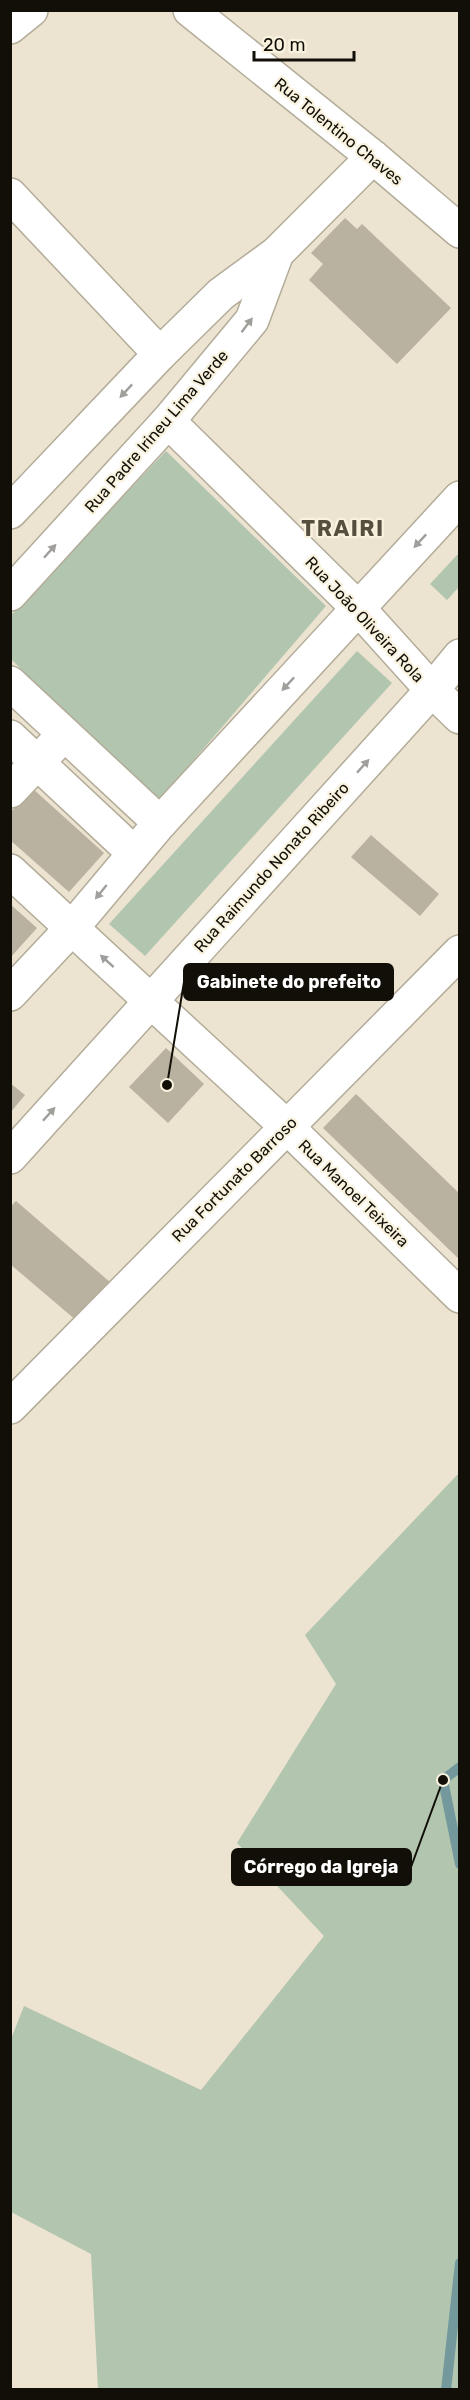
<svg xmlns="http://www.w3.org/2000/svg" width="470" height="2400" font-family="Rubik,sans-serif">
<rect width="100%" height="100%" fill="#ece4d1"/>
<g fill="#b2c5af">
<polygon points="166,451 326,606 156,804 11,659 10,616"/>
<polygon points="459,553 459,587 447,600 430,584"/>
<polygon points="357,651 392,683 145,956 109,924"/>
<polygon points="459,1473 459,2389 98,2389 91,2254 11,2212 11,2039 24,2006 201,2090 324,1936 237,1843 336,1684 305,1635"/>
</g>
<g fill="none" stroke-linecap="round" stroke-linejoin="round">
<g stroke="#73999c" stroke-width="10">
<polyline points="460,1767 443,1780 460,1864"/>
<polyline points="446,2390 460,2263"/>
</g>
</g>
<g fill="#b9b2a0">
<polygon points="345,218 357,229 362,224 451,308 397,364 309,280 323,264 311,253"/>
<polygon points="32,788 104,853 69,892 10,840 10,813"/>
<polygon points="371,835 439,894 420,916 351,857"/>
<polygon points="10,904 37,928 10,958"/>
<polygon points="166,1048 204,1084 168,1123 129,1087"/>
<polygon points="10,1083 25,1095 10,1113"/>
<polygon points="356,1094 460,1194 460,1260 323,1128"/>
<polygon points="16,1201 111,1283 77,1321 10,1264 10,1207"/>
</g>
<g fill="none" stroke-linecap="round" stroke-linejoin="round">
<defs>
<g id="street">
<polyline points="10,27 31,10"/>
<polyline points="10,195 160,354"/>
<polyline points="168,421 358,608 432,690 460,717"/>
<polyline points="10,512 160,354 221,294 277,253 373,157"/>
<polyline points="10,594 168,421 252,320 277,253"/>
<polyline points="10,683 160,823"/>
<polyline points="10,737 134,853"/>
<polyline points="10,791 53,746"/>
<polyline points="10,871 286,1126 460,1296"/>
<polyline points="10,994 71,929 160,823 460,498"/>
<polyline points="10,1157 432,690 460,656"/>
<polyline points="10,1407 460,952"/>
</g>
<polyline id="secondary" points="190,10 373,157 460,231"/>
</defs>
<use href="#street" stroke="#b3ac99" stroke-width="36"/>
<use href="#secondary" stroke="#b3ac99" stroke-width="36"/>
<use href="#street" stroke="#fff" stroke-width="33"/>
<use href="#secondary" stroke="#fff" stroke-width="33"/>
</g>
<defs><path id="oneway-solid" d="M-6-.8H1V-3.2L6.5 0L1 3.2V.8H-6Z" transform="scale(1.5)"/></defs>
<g fill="#a09f9c">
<use href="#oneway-solid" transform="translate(247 325) rotate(-53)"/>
<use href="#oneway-solid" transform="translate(126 391) rotate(133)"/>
<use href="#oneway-solid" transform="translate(420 541) rotate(133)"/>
<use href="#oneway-solid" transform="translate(50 551) rotate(-48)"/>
<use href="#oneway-solid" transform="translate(288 684) rotate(133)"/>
<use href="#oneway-solid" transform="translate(363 766) rotate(-48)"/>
<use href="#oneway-solid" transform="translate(101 892) rotate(129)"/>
<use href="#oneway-solid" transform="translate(107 961) rotate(-138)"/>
<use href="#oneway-solid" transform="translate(49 1114) rotate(-48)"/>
</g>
<g text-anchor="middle" stroke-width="4.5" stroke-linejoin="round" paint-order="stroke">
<g font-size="16" fill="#110f08" stroke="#f9f2de">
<text transform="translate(339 131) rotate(39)" y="6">Rua Tolentino Chaves</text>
<text transform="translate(156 431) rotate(-49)" y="6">Rua Padre Irineu Lima Verde</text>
<text transform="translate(365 619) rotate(47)" y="6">Rua João Oliveira Rola</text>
<text transform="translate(271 867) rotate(-48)" y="6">Rua Raimundo Nonato Ribeiro</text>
<text transform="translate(234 1179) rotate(-45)" y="6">Rua Fortunato Barroso</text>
<text transform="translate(354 1193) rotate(44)" y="6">Rua Manoel Teixeira</text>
</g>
<g font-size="22" font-weight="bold" letter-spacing="1.5" fill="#554f3f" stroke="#f9f2de">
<text x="343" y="536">TRAIRI</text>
</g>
</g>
<path fill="none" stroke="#110f08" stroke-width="2" d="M167 1085L184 982M443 1780L411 1867"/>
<g fill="#110f08" stroke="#f9f2de" stroke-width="2">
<circle cx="167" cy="1085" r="6"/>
<circle cx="443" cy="1780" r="6"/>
</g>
<g fill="#110f08" stroke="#110f08" stroke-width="2">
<rect x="184" y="964" width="209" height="36" rx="6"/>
<rect x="232" y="1849" width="179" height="36" rx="6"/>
</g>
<g font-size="18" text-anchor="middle" font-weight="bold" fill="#fff">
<text x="289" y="988">Gabinete do prefeito</text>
<text x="321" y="1873">Córrego da Igreja</text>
</g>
<rect width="470" height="2400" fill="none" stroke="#110f08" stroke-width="24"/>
<path d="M254 51v9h100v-9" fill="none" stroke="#110f08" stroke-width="3"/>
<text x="263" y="51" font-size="18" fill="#110f08" stroke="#f9f2de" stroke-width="4.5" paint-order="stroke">20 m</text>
</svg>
